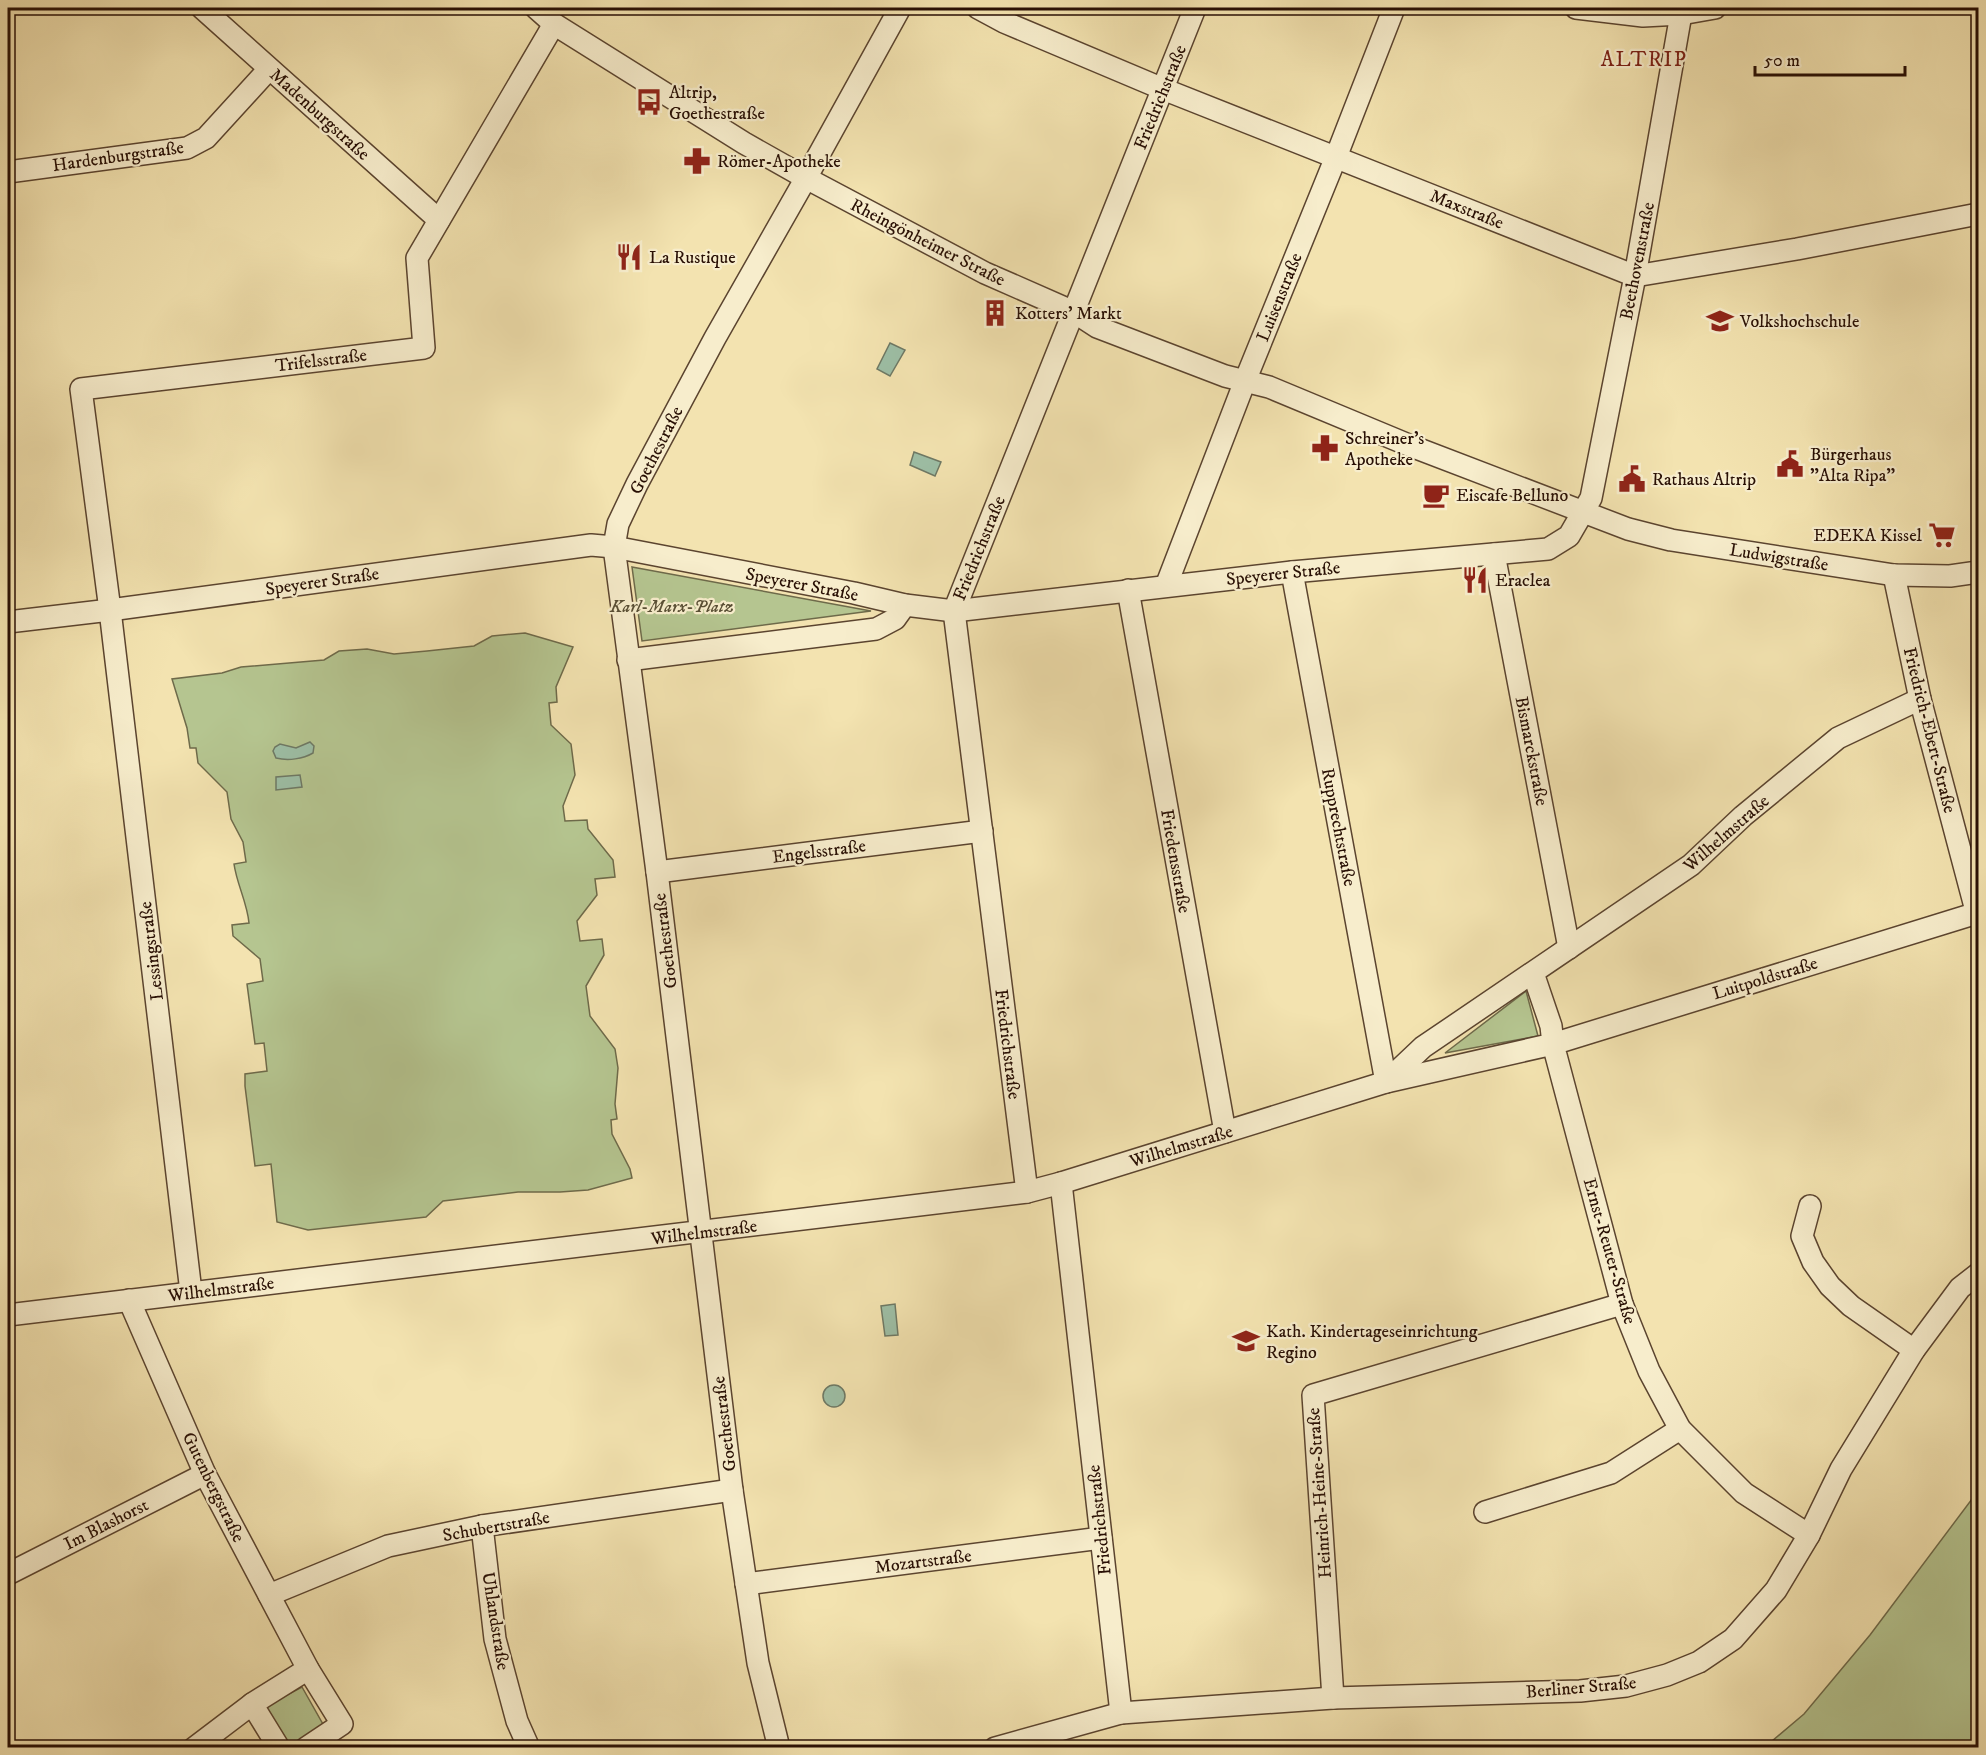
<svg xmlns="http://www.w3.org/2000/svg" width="1986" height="1755" font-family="'IM FELL DW Pica',serif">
<rect width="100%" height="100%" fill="#f3e3b0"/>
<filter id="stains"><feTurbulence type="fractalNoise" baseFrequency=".00333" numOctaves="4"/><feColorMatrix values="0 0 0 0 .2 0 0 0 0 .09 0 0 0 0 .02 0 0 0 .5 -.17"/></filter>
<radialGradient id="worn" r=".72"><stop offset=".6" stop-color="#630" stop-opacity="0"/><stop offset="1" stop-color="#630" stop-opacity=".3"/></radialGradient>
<g fill="#b5c590" stroke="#6e6a4a" stroke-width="1.5">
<polygon points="632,567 871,611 642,641"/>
<path d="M525 633 573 647 556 687 557 702 549 703 551 725 571 744 575 775 563 806 565 821 587 820 588 829 613 860 615 877 595 879 597 895 577 921 580 941 602 939 604 955 586 986 590 1016 615 1049 618 1068 615 1104 617 1119 611 1120 612 1134 630 1169 632 1178 588 1190 560 1192H518L443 1201 426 1217 308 1230 277 1222 271 1164 255 1166 245 1086V1074L267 1071 264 1043 255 1044 247 984 263 981 260 959 233 936 232 925 249 923C247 902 237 885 234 864L246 862 243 842 231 819 227 792 198 763 196 748H190L187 728 172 679 222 673 241 667 324 660 339 651 367 649 394 654 427 651 474 646 492 636Z"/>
<polygon points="1526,991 1538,1036 1445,1053"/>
<polygon points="1978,1491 1978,1747 1765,1747 1804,1714 1870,1635"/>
<polygon points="302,1687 324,1726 291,1747 288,1747 262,1708"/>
</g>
<g fill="#9dbfa6" stroke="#6e7965" stroke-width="1.5">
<polygon points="890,343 905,350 890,376 877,369"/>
<polygon points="914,452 941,462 935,476 910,465"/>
<path d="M310 742 314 746 313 753C303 759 288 761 276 758L273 751 275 747 280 744 296 748Z"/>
<polygon points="300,775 302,787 276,790 276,777"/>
<polygon points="895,1304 898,1335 885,1336 881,1306"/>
<circle cx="834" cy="1396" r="11"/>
</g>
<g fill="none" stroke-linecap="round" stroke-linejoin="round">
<defs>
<g id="minor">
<polyline points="202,8 439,220"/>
<polyline points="536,8 554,24 744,143 806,178 985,273 1074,312 1097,327 1225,376 1269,387 1411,446 1628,529 1671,540 1894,575 1950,576 1978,572"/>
<polyline points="978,8 1004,22 1163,89 1635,276 1797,249 1978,214"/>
<polyline points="1576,8 1643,16 1681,14 1715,8"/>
<polyline points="8,172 187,148 206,138 269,69"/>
<polyline points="1494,554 1569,948"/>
<polyline points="1292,572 1386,1082 1553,1044 1551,1026 1533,973"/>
<polyline points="1894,575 1920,699 1978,918"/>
<polyline points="1166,586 1245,381 1336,157 1394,8"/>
<polyline points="1128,590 1225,1132"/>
<polyline points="8,622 110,610 591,545 614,547 854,593 905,605 954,611 1292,572 1548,549 1569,536 1591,498 1635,276 1681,14 1680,8"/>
<polyline points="628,660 876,629 895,619 905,605"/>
<polyline points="657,872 982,831"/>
<polyline points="1061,1183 1121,1713"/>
<polyline points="1027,1192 954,611 1195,8"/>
<polyline points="1810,1206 1802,1236 1813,1262 1830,1286 1851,1306 1914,1350"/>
<polyline points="191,1292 110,610 81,389 424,348 417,258 554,24"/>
<polyline points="129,1300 205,1474 308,1669 342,1724 306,1748"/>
<polyline points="8,1315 1027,1192 1061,1183 1386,1082 1423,1047 1691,865 1743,816 1838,738 1920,699"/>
<polyline points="1485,1512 1611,1473 1680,1429"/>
<polyline points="482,1526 495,1639 517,1721 529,1748"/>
<polyline points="1809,1535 1744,1493 1680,1429 1649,1371 1622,1304 1553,1044 1977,913"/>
<polyline points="8,1574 205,1474"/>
<polyline points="746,1584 1101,1538"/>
<polyline points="269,1595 388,1546 482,1526 732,1490"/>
<polyline points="1333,1698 1313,1395 1622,1304"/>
<polyline points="194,1748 252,1704"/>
<polyline points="279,1748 252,1704 308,1669"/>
<polyline points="779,1748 758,1663 732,1490 657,872 614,547 618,524 637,484 715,338 806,178 900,8"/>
<polyline points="995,1748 1121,1713 1333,1698 1580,1691 1626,1686 1667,1675 1699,1662 1733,1639 1776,1590 1809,1535 1841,1469 1914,1350 1960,1288 1978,1274"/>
</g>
</defs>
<use href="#minor" stroke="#5b442f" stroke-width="24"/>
<use href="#minor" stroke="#f7edcc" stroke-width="21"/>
</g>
<defs>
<symbol id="bus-bare" viewBox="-9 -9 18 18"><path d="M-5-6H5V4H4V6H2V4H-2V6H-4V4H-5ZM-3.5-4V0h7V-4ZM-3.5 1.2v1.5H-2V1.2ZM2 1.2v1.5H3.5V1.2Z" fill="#8f2418" stroke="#f7edcc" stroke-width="2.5" paint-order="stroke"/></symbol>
<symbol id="pharmacy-bare" viewBox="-9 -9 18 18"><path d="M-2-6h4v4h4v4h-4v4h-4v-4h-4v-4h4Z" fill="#8f2418" stroke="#f7edcc" stroke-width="2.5" paint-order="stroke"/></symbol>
<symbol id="restaurant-bare" viewBox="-9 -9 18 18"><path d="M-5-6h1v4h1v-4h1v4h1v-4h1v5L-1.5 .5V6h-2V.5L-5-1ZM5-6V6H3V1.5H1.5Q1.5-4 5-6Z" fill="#8f2418" stroke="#f7edcc" stroke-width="2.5" paint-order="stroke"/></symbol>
<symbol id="building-bare" viewBox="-9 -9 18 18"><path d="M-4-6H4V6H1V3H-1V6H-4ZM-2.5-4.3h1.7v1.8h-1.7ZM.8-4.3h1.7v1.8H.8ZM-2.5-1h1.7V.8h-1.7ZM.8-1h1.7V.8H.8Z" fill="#8f2418" stroke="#f7edcc" stroke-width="2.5" paint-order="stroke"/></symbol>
<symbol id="university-bare" viewBox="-9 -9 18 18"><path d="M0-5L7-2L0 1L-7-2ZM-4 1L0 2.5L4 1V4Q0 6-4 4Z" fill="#8f2418" stroke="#f7edcc" stroke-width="2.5" paint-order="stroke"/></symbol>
<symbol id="civic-bare" viewBox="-9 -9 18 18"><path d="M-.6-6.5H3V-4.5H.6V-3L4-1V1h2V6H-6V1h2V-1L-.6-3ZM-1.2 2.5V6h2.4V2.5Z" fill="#8f2418" stroke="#f7edcc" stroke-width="2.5" paint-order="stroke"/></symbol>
<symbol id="cafe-bare" viewBox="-9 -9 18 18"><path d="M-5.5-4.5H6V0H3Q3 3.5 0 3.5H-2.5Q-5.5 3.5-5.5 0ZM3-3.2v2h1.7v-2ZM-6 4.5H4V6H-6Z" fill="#8f2418" stroke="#f7edcc" stroke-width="2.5" paint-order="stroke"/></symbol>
<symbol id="supermarket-bare" viewBox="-9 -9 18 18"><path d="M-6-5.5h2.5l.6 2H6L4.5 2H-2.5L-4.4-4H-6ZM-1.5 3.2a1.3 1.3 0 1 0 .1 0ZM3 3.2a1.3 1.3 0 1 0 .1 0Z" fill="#8f2418" stroke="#f7edcc" stroke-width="2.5" paint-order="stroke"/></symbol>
<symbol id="school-bare" viewBox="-9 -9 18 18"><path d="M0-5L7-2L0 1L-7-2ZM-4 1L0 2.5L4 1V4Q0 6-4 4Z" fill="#8f2418" stroke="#f7edcc" stroke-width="2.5" paint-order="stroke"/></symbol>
</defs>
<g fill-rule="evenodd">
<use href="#bus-bare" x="630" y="83" width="38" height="38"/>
<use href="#pharmacy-bare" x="678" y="142" width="38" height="38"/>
<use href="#restaurant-bare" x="610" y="238" width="38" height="38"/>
<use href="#building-bare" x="976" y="294" width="38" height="38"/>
<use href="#university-bare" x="1701" y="302" width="38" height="38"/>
<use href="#pharmacy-bare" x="1306" y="429" width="38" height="38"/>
<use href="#civic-bare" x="1771" y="445" width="38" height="38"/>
<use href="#civic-bare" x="1613" y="460" width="38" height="38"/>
<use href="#cafe-bare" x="1417" y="476" width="38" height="38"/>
<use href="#supermarket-bare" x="1923" y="516" width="38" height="38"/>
<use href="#restaurant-bare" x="1456" y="561" width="38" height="38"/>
<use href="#school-bare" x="1227" y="1322" width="38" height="38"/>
</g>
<g text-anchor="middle" stroke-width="4.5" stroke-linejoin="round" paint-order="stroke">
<g font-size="18" fill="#280f04" stroke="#f7edcc" text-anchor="start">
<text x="669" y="98">Altrip,<tspan x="669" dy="21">Goethestraße</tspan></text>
<text x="717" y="167">Römer-Apotheke</text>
<text x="649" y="263">La Rustique</text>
<text x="1015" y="319">Kotters' Markt</text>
<text x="1740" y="327">Volkshochschule</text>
<text x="1345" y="444">Schreiner's<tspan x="1345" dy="21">Apotheke</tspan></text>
<text x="1810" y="460">Bürgerhaus<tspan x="1810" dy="21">"Alta Ripa"</tspan></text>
<text x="1652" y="485">Rathaus Altrip</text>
<text x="1456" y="501">Eiscafe Belluno</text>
<text x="1922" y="541" text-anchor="end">EDEKA Kissel</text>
<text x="1495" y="586">Eraclea</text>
<text x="1266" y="1337">Kath. Kindertageseinrichtung<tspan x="1266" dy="21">Regino</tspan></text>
</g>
<g font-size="18" fill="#280f04" stroke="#f7edcc">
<text transform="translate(1160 97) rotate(-68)" y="6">Friedrichstraße</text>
<text transform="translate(320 114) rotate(42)" y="6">Madenburgstraße</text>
<text transform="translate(118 156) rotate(-8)" y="6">Hardenburgstraße</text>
<text transform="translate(1467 209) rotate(22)" y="6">Maxstraße</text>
<text transform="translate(928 242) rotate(27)" y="6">Rheingönheimer Straße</text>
<text transform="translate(1637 261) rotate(-79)" y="6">Beethovenstraße</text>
<text transform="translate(1279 297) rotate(-68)" y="6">Luisenstraße</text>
<text transform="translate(321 360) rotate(-7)" y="6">Trifelsstraße</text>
<text transform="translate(656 450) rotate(-63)" y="6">Goethestraße</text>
<text transform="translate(979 548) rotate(-68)" y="6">Friedrichstraße</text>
<text transform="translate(1779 557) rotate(9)" y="6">Ludwigstraße</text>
<text transform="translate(1283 573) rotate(-6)" y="6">Speyerer Straße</text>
<text transform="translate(322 581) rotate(-8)" y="6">Speyerer Straße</text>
<text transform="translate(802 584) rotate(11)" y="6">Speyerer Straße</text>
<text transform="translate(1930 730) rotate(76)" y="6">Friedrich-Ebert-Straße</text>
<text transform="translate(1532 751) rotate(79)" y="6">Bismarckstraße</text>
<text transform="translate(1339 827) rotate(79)" y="6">Rupprechtstraße</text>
<text transform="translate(1726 833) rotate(-41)" y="6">Wilhelmstraße</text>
<text transform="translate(819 851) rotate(-7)" y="6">Engelsstraße</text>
<text transform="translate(1176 861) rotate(80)" y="6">Friedensstraße</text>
<text transform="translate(665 941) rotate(-97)" y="6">Goethestraße</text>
<text transform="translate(151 951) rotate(-97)" y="6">Lessingstraße</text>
<text transform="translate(1765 978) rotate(-17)" y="6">Luitpoldstraße</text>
<text transform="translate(1008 1044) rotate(83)" y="6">Friedrichstraße</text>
<text transform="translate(1181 1146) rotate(-17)" y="6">Wilhelmstraße</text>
<text transform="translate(704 1232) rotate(-7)" y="6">Wilhelmstraße</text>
<text transform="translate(1610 1251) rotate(74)" y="6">Ernst-Reuter-Straße</text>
<text transform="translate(221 1289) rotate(-7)" y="6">Wilhelmstraße</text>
<text transform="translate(724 1424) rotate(-97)" y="6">Goethestraße</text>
<text transform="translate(214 1487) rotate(64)" y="6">Gutenbergstraße</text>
<text transform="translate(1319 1493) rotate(-94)" y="6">Heinrich-Heine-Straße</text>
<text transform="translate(1099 1520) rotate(-96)" y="6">Friedrichstraße</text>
<text transform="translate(106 1524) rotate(-27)" y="6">Im Blashorst</text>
<text transform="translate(496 1526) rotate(-10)" y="6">Schubertstraße</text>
<text transform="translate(923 1561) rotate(-7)" y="6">Mozartstraße</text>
<text transform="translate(496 1621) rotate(81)" y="6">Uhlandstraße</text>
<text transform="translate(1581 1687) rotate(-5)" y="6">Berliner Straße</text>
</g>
<g font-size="18" font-style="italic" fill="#594f35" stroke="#f7edcc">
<text x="672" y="612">Karl-Marx-Platz</text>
</g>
<g font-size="21" letter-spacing="1.5" fill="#7a1f14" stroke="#f7edcc">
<text x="1644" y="66">ALTRIP</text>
</g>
</g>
<rect width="1986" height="1755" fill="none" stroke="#f3e3b0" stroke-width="30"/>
<rect x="9" y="9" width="1968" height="1737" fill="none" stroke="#280f04" stroke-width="3"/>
<rect x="15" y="15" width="1956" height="1725" fill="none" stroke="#280f04" stroke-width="1.5"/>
<path d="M1755 66v9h150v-9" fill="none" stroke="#280f04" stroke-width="3"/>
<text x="1764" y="66" font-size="18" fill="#280f04" stroke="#f7edcc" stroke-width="4.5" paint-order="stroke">50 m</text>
<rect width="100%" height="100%" filter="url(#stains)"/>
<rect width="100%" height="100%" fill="url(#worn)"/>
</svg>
